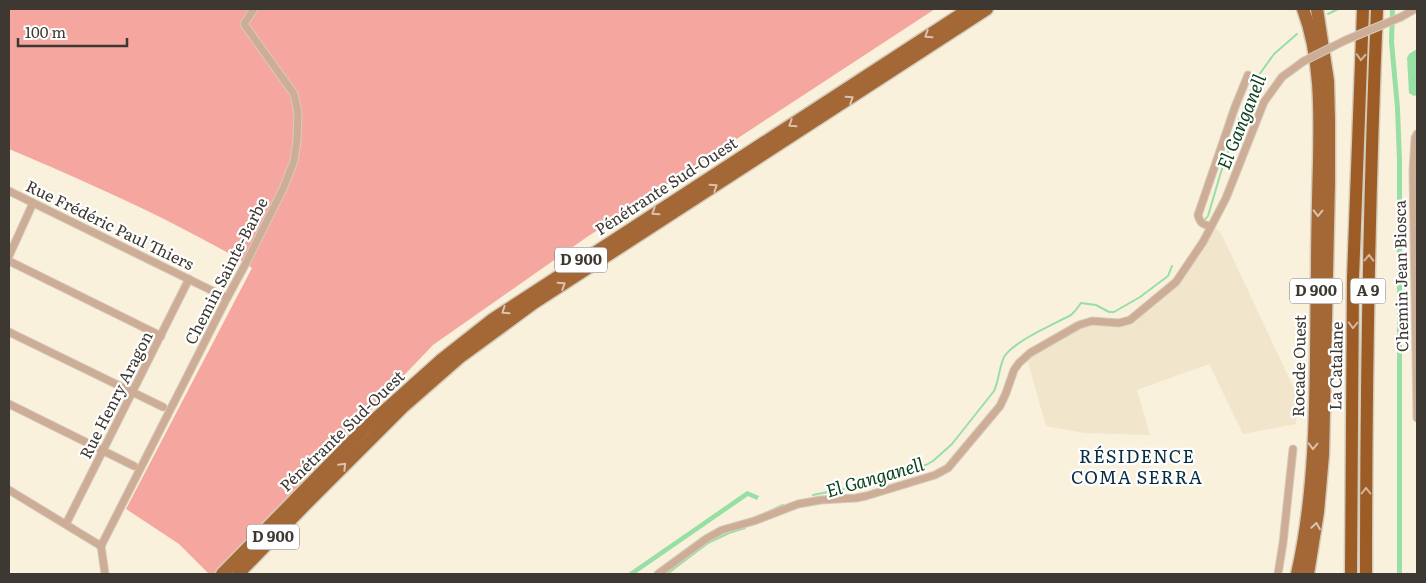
<svg xmlns="http://www.w3.org/2000/svg" width="1426" height="583" font-family="Literata,serif">
<rect width="100%" height="100%" fill="#faf1dd"/>
<polygon fill="#f1e5cb" points="1214,227 1221,233 1297,395 1296,424 1243,434 1209,364 1137,390 1150,435 1084,433 1046,426 1027,359 1031,355 1080,328 1092,324 1119,326 1178,284"/>
<path fill="#f5a79f" d="M9 9H935L587 237 433 345 214 574H209L179 544 126 509 252 268C233 254 211 244 189 232 130 201 70 175 9 149Z"/>
<g fill="#97dfa4">
<polygon points="1390,9 1395,9 1394,42 1400,108 1402,161 1402,574 1397,574 1397,161 1395,108 1389,42"/>
<polygon points="1417,49 1417,95 1414,96 1409,93 1407,58 1409,54"/>
<polygon points="747,491 759,496 757,500 748,496 635,574 627,574"/>
</g>
<g fill="none" stroke-linecap="round" stroke-linejoin="round">
<g stroke="#97dfa4" stroke-width="2">
<polyline points="1328,14 1338,9"/>
<polyline points="1204,221 1208,216 1221,172 1241,114 1256,79 1274,54 1297,34"/>
<path d="M813 495 867 484 887 477 908 467 926 465 933 461 952 444 994 391C999 380 999 368 1004 357 1014 341 1054 324 1071 315L1075 311 1081 303 1096 305 1109 312H1114L1140 297 1168 276 1172 266"/>
<polyline points="759,516 783,505"/>
<polyline points="667,574 708,543 729,533 745,528"/>
</g>
<defs>
<g id="minor">
<polyline points="1401,17 1415,9"/>
<polyline points="1332,47 1346,40"/>
<polyline points="1417,134 1415,138 1413,170 1417,418"/>
<polyline points="9,191 227,298"/>
<path d="M1211 226C1203 225 1200 223 1198 215L1235 107 1248 75"/>
<polyline points="9,256 33,203"/>
<polyline points="9,261 161,336"/>
<polyline points="9,332 163,407"/>
<polyline points="9,404 134,466"/>
<polyline points="9,490 101,546"/>
<polyline points="66,524 189,279"/>
<polyline points="101,546 227,298 246,263 283,189 294,161 297,140 298,113 294,94 244,24 254,9"/>
<polyline points="101,546 105,574"/>
<polyline points="658,574 706,539 722,530 754,521 798,504 821,500 856,498 866,496 935,475 948,468 1000,406 1006,393 1014,370 1019,363 1030,353 1079,325 1092,321 1119,323 1130,320 1176,282 1203,242 1226,198 1264,102 1282,77 1304,61"/>
<polyline points="1278,574 1283,543 1293,449"/>
</g>
<g id="trunk">
<polyline points="222,574 364,429 441,360 493,319 969,9"/>
<polyline points="238,574 309,501 403,407 459,358 534,303 987,9"/>
<path d="M1297 574C1319 478 1315 371 1317 272 1317 236 1318 199 1319 162 1320 111 1321 57 1303 9"/>
<polyline points="1308,574 1318,512 1323,455 1329,182 1329,120 1328,81 1317,9"/>
</g>
<g id="motorway">
<polyline points="1351,574 1353,278 1363,9"/>
<path d="M1366 574C1366 386 1369 197 1377 9"/>
</g>
</defs>
<use href="#minor" stroke="#d4ccbb" stroke-width="9"/>
<use href="#trunk" stroke="#d4ccbb" stroke-width="15"/>
<use href="#motorway" stroke="#d4ccbb" stroke-width="15"/>
<use href="#minor" stroke="#cead97" stroke-width="7"/>
<use href="#trunk" stroke="#a46736" stroke-width="12"/>
<use href="#motorway" stroke="#9d5c26" stroke-width="12"/>
<defs>
<g id="minor-bridge">
<polyline points="1346,40 1401,17"/>
<polyline points="1304,61 1332,47"/>
</g>
</defs>
<use href="#minor-bridge" stroke="#d4ccbb" stroke-width="9" stroke-linecap="butt"/>
<use href="#minor-bridge" stroke="#cead97" stroke-width="7"/>
</g>
<defs><path id="oneway-chevron" d="M-2-3.5L2.5 0L-2 3.5" fill="none" stroke-width="1.6" stroke-linecap="round" stroke-linejoin="round" transform="scale(1.25)"/></defs>
<g stroke="#dbc2af">
<use href="#oneway-chevron" transform="translate(928 35) rotate(147)"/>
<use href="#oneway-chevron" transform="translate(850 99) rotate(-33)"/>
<use href="#oneway-chevron" transform="translate(792 124) rotate(147)"/>
<use href="#oneway-chevron" transform="translate(714 187) rotate(-33)"/>
<use href="#oneway-chevron" transform="translate(655 212) rotate(147)"/>
<use href="#oneway-chevron" transform="translate(1318 213) rotate(91)"/>
<use href="#oneway-chevron" transform="translate(562 285) rotate(-33)"/>
<use href="#oneway-chevron" transform="translate(505 311) rotate(146)"/>
<use href="#oneway-chevron" transform="translate(1313 446) rotate(92)"/>
<use href="#oneway-chevron" transform="translate(343 466) rotate(-45)"/>
<use href="#oneway-chevron" transform="translate(1316 526) rotate(-81)"/>
</g>
<g stroke="#d3b69d">
<use href="#oneway-chevron" transform="translate(1361 57) rotate(93)"/>
<use href="#oneway-chevron" transform="translate(1369 258) rotate(-89)"/>
<use href="#oneway-chevron" transform="translate(1353 325) rotate(91)"/>
<use href="#oneway-chevron" transform="translate(1366 491) rotate(-90)"/>
</g>
<g text-anchor="middle" stroke-width="4.5" stroke-linejoin="round" paint-order="stroke">
<g fill="#fff" stroke="#777470" stroke-width="1">
<rect x="555" y="247.5" width="52" height="25" rx="4"/>
<rect x="1290" y="278.5" width="52" height="25" rx="4"/>
<rect x="1350.5" y="278.5" width="35" height="25" rx="4"/>
<rect x="247" y="524.5" width="52" height="25" rx="4"/>
</g>
<g font-size="15" font-weight="bold" fill="#3d3932">
<text x="581" y="265">D 900</text>
<text x="1316" y="296">D 900</text>
<text x="1368" y="296">A 9</text>
<text x="273" y="542">D 900</text>
</g>
<g font-size="16" fill="#3d3932" stroke="#fff">
<text transform="translate(666 186) rotate(-33)" y="6">Pénétrante Sud-Ouest</text>
<text transform="translate(110 225) rotate(26)" y="6">Rue Frédéric Paul Thiers</text>
<text transform="translate(226 271) rotate(-63)" y="6">Chemin Sainte-Barbe</text>
<text transform="translate(1401 276) rotate(-91)" y="6">Chemin Jean Biosca</text>
<text transform="translate(1299 366) rotate(-89)" y="6">Rocade Ouest</text>
<text transform="translate(1336 366) rotate(-89)" y="6">La Catalane</text>
<text transform="translate(116 395) rotate(-63)" y="6">Rue Henry Aragon</text>
<text transform="translate(342 431) rotate(-44)" y="6">Pénétrante Sud-Ouest</text>
</g>
<g font-size="18" font-style="italic" fill="#0e421d" stroke="#fff">
<text transform="translate(1242 122) rotate(-68)" y="6">El Ganganell</text>
<text transform="translate(875 478) rotate(-16)" y="6">El Ganganell</text>
</g>
<g font-size="18" letter-spacing="1" fill="#082e46" stroke="#fff">
<text x="1137" y="463">RÉSIDENCE<tspan x="1137" dy="21">COMA SERRA</tspan></text>
</g>
</g>
<rect width="1426" height="583" fill="none" stroke="#3d3932" stroke-width="20"/>
<path d="M18 38v8h109v-8" fill="none" stroke="#3d3932" stroke-width="2.5"/>
<text x="25" y="38" font-size="15" fill="#3d3932" stroke="#ffffff" stroke-width="4" paint-order="stroke">100 m</text>
</svg>
